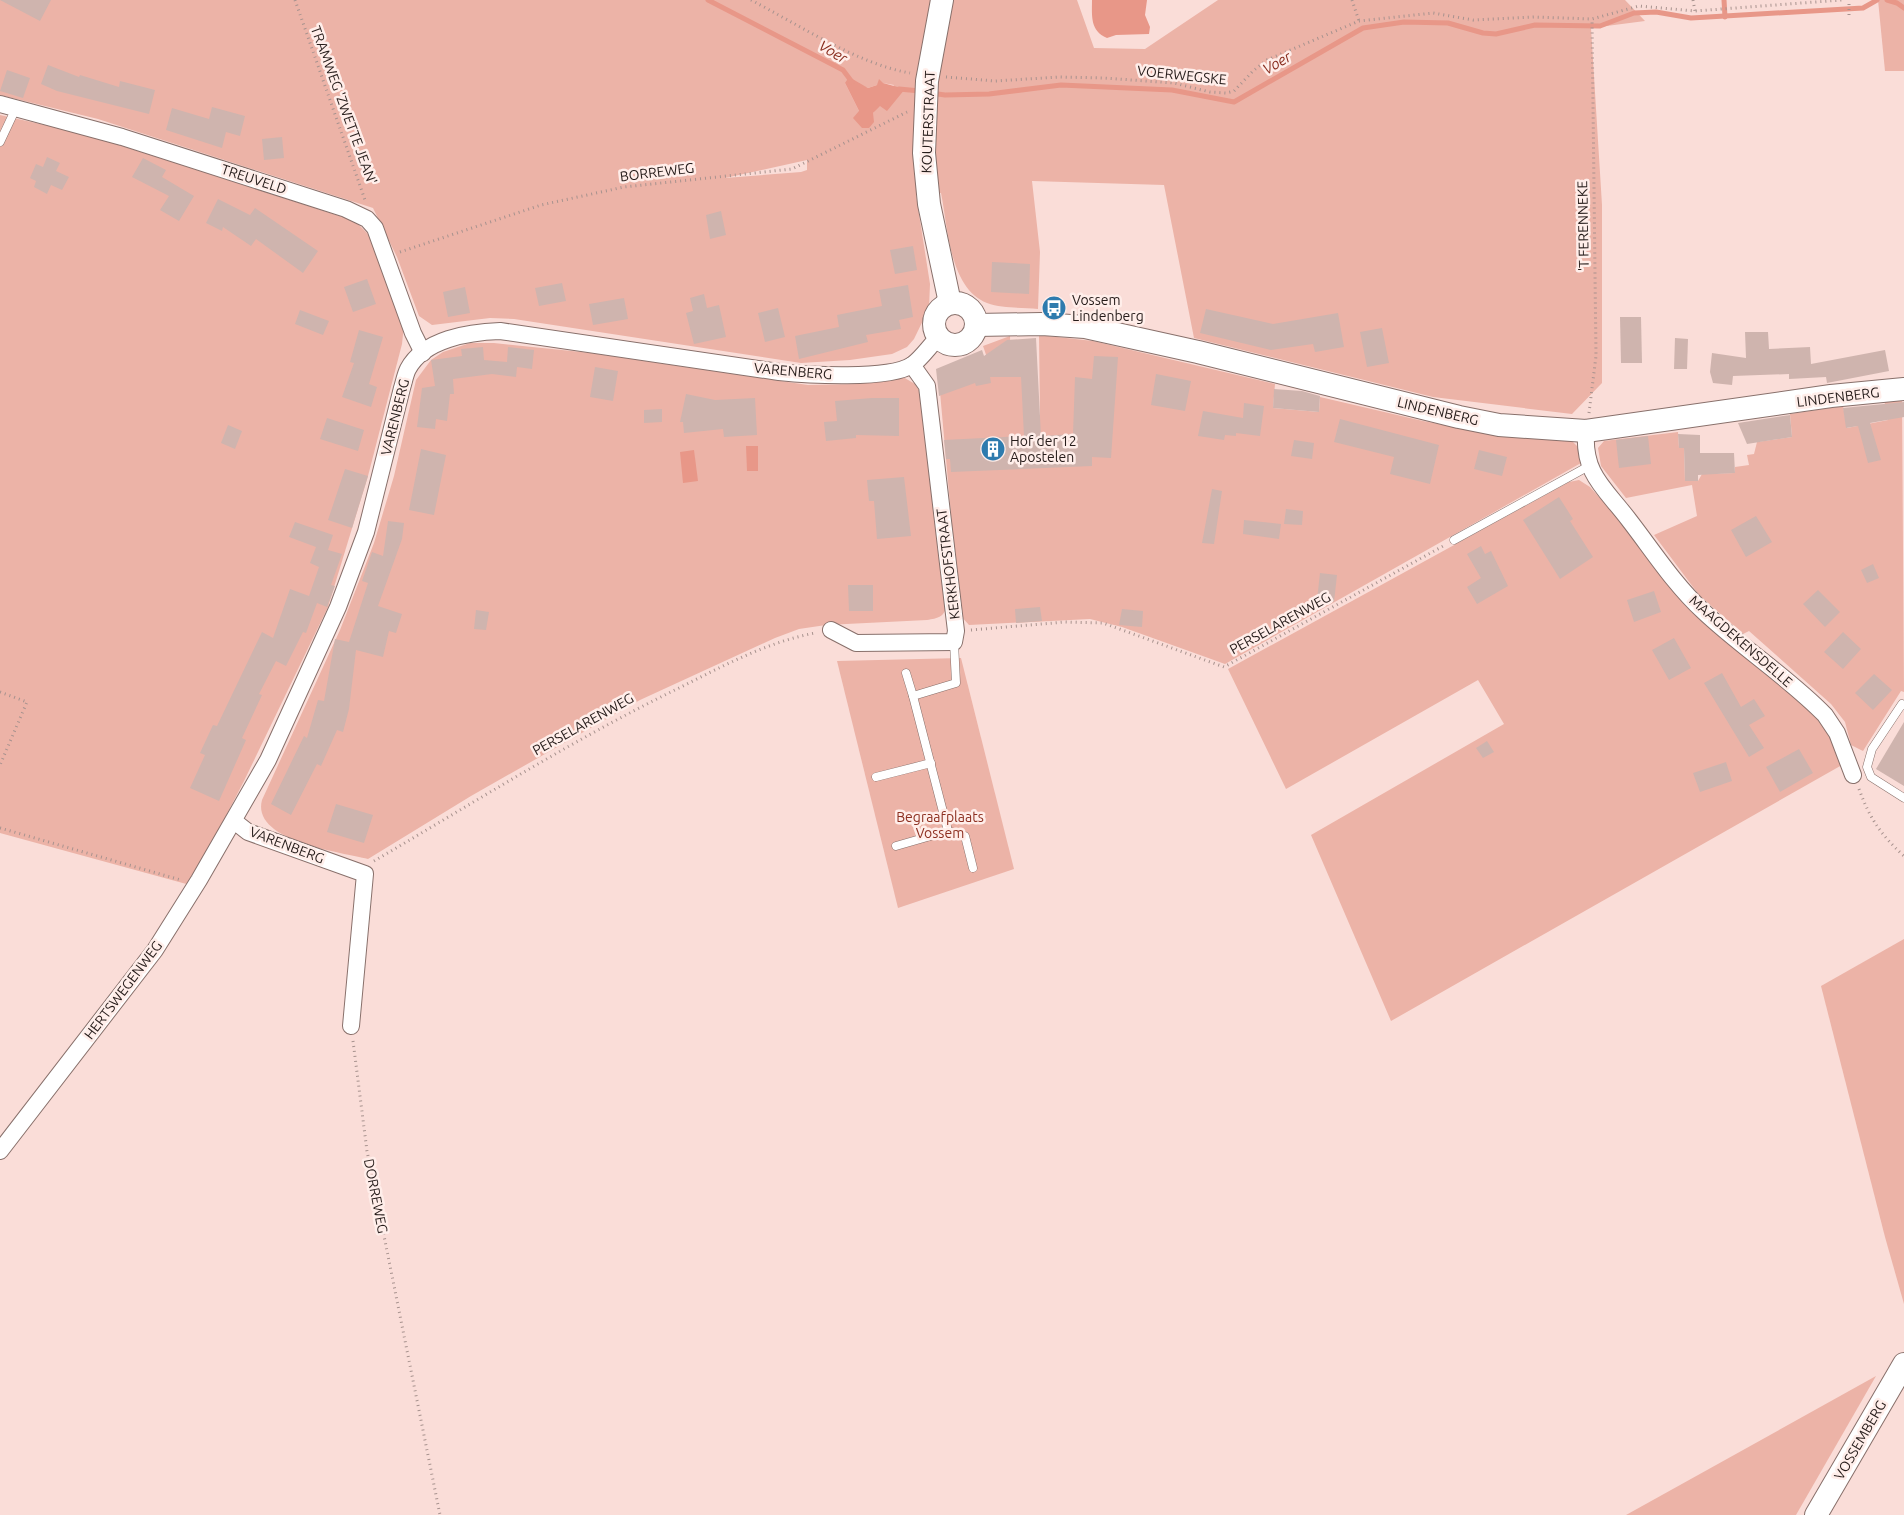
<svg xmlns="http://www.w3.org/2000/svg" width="1904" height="1515" font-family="Ubuntu,sans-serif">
<rect width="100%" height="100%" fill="#faddd8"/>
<g fill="#ecb3a7" fill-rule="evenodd">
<path d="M0 0H1077L1094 48 1145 49 1218 0H1625L1645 21 1591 28 1602 205V383L1572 414 1433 397 1194 338 1164 185 1032 181 1040 252 1038 309C1022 307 1003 309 987 303 949 288 948 227 941 193L916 195 930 284 929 308 914 339 907 347 892 354 850 360 801 363 514 319 490 318 432 325 419 316 397 257 373 208 98 119 0 95ZM845 83 858 84 868 88 883 83 894 85 873 113 859 111ZM807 160V170L801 172 725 178Z"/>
<polygon points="1878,0 1904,0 1904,71 1885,71"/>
<polygon points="0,115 85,134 355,221 371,237 404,325 402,344 368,476 328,607 244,781 190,885 0,833"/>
<polygon points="1039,335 1093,341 1275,384 1273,408 1319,412 1320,397 1423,421 1495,435 1572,441 1580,449 1581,463 1225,664 1122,627 1090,619 969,625 960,615 940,392 991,369 983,346 1010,336 1011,375 1024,375 1025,416 1040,415"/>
<path d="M470 343H494L591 353 808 385 858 384 903 377 915 384 920 392 947 606C943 618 938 618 927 620L826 625 799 629 775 638 640 700 471 796 368 859C340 852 251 841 262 800L340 630 374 543 394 476 416 380 431 360 443 352Z"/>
<polygon points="1884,399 1902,399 1904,692 1901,691 1863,751 1851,745 1845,722 1831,704 1749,631 1743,634 1699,595 1654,535 1697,516 1692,485 1626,498 1601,466 1598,448 1604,441 1678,432 1679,448 1684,448 1685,481 1698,481 1702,474 1735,473 1735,467 1749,465 1747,455 1754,454 1757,442 1792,437 1790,414 1843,406 1847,428 1888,420"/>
<polygon points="1579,480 1590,487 1625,526 1806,704 1828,728 1842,765 1391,1021 1311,835 1504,724 1478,680 1286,789 1228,669 1569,482"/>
<polygon points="961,658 1014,869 898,908 837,661"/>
<polygon points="1904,939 1904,1304 1885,1237 1821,986"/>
<polygon points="1876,1376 1796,1515 1626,1515"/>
</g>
<g fill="#e89788">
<path d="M1092 0H1147L1145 15 1150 27 1149 34 1116 35 1107 38C1090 31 1092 16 1092 0Z"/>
<polygon points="849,77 868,88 877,85 879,79 883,83 905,89 887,111 880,106 873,113 874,122 869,128 862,128 853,118 859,111 845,83"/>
<polygon points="746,446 758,446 758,471 747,471"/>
<polygon points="694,450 698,481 683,483 680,452"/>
</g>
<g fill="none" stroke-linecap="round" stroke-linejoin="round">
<g stroke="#e89788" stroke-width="5">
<polyline points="708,0 843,70 852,82"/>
<polyline points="1724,0 1725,17"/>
<polyline points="1887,0 1897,3 1904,8"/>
<polyline points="899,89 920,91"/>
<polyline points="931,93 945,95 989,94 1061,85 1172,90 1234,102 1363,28 1404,22 1448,23 1483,33 1496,34 1535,25 1600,26 1634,13 1656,12 1691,18 1863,8 1877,0"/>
</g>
</g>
<g fill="#cfb4ae">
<polygon points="0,0 51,0 40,21"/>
<polygon points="48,65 79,77 80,75 119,87 120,81 155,90 149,114 57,91 41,84"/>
<polygon points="7,70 30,78 23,98 0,91"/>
<polygon points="212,107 245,116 240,136 226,132 222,148 166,130 172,108 209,119"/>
<polygon points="282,137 284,158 264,160 262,139"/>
<polygon points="47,157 60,163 56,171 69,177 62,190 51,185 47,194 34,187 36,181 30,178 36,164 43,167"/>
<polygon points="143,158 166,170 162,177 194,196 179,221 160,210 169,196 132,177"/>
<polygon points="218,199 250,215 255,208 318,251 303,273 256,239 251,246 223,227 222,231 206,223"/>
<polygon points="721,211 726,235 710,239 706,215"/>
<polygon points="913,246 917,270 895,274 890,250"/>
<polygon points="992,262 1030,264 1029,294 991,292"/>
<polygon points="367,279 376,304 353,312 344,287"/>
<polygon points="562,283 566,301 539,306 535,288"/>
<polygon points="908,285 913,317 899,320 901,329 866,335 868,342 799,359 795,336 839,327 837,315 882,306 879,290"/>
<polygon points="465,287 470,313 448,317 443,292"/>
<polygon points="704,294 707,308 719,305 726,337 694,344 686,313 693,311 690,298"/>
<polygon points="624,298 628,319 593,325 589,304"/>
<polygon points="778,308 785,337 765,342 758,313"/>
<polygon points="1206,309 1273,324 1338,313 1344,347 1315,352 1313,344 1271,350 1200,333"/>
<polygon points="300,310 329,321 323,335 295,324"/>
<polygon points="1620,317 1641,317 1642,363 1621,363"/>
<polygon points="1382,328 1389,363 1367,367 1360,332"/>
<polygon points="359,330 383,337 369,384 377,387 371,407 342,397 354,363 350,362"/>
<polygon points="1745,332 1768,332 1769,349 1810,347 1811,364 1885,350 1889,371 1827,383 1826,377 1789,379 1789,374 1733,376 1732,385 1713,383 1710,372 1712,353 1746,358"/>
<polygon points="1036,338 1041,436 1073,434 1075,377 1092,379 1094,356 1118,357 1111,458 1092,457 1092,466 951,472 950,459 946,459 944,440 1024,436 1021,377 990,377 991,383 976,386 975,383 939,396 936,369 982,350 984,356 1007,340"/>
<polygon points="1675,338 1688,339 1687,369 1674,369"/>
<polygon points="483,347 484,360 507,362 508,347 534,350 532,369 517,367 516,377 492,374 453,379 454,394 450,394 447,421 436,419 435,429 417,427 422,388 435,386 431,360 462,356 461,349"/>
<polygon points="595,367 618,371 613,401 590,397"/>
<polygon points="1156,374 1191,381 1185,411 1151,405"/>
<polygon points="1274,389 1302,391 1320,396 1319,412 1273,408"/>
<polygon points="686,394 715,400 755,398 757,435 724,437 723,429 684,433 683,422 680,422"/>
<polygon points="872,398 899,398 899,436 856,435 856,438 826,441 824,422 837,421 835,401"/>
<polygon points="1904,402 1904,417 1870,423 1881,460 1868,463 1858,426 1846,428 1843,408"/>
<polygon points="1244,403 1264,406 1260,436 1236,433 1236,436 1225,435 1224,440 1198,436 1203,411 1243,418"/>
<polygon points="662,409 662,422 644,423 644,410"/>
<polygon points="1790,415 1792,437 1747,444 1738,423"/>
<polygon points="327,418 364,430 358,451 320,439"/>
<polygon points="1340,419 1439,445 1430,484 1390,474 1394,457 1334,442"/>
<polygon points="228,425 242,431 235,449 221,443"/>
<polygon points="1678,434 1700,435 1700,453 1734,453 1735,473 1698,475 1698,481 1685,481 1684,448 1679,448"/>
<polygon points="1648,436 1651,464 1619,468 1616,440"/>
<polygon points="1294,440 1314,443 1312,459 1291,456"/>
<polygon points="421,449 446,455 434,515 409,510"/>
<polygon points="1479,450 1507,457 1502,476 1474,469"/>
<polygon points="345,469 368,476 352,528 328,520"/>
<polygon points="904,477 911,536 877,539 874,501 869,501 867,480"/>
<polygon points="1212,489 1222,491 1214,544 1202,543"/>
<polygon points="1559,497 1573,519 1570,521 1593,557 1560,579 1523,520"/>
<polygon points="1286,509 1303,511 1302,525 1284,524"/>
<polygon points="1756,516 1772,542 1746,557 1731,530"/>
<polygon points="1244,520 1281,524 1279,539 1243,534"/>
<polygon points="388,521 404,523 402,539 378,606 402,614 396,633 389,631 383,657 356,650 349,709 343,732 337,730 321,766 317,764 291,815 271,804 304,736 307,738 318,700 324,701 335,639 349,642 368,583 362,581 372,552 383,556"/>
<polygon points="295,522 333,535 328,550 342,554 331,585 335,586 327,607 317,603 306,633 303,632 286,666 276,661 259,694 262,695 242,738 246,740 219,801 190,788 205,755 200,753 213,725 217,726 262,632 273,638 290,589 309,596 319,567 310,563 316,547 289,537"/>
<polygon points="1481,546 1485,554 1491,551 1508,586 1477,604 1467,587 1481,578 1467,554"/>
<polygon points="1873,564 1879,578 1867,583 1861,570"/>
<polygon points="1320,573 1337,575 1334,602 1317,600"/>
<polygon points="848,585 873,585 873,611 849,611"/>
<polygon points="1818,590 1840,612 1825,627 1803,604"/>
<polygon points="1654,591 1661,612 1634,622 1627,600"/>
<polygon points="1040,607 1042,621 1016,623 1015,609"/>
<polygon points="1122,609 1143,611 1142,627 1119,625"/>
<polygon points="476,610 489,612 486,630 474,629"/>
<polygon points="1843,632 1861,649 1843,669 1824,652"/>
<polygon points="1674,638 1691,668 1669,680 1652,650"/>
<polygon points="1722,673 1741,707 1754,699 1765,716 1749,725 1764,748 1749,757 1704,683"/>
<polygon points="1874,674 1892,690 1873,710 1855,693"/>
<polygon points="1904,722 1904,786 1876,769"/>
<polygon points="1487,741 1494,752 1483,758 1476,748"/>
<polygon points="1799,749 1813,773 1780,792 1766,767"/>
<polygon points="1726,762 1732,781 1700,792 1693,773"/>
<polygon points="336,804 373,815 364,843 327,832"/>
</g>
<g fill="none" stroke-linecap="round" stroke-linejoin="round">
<defs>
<g id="lane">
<polyline points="0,142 16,108"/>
<polyline points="1454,540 1589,466"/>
<polyline points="906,673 913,696"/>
<polyline points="1904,705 1902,704 1872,749 1867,767 1871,777 1904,798"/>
<polyline points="876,777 931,763"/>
<polyline points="948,831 965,836 973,868"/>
<polyline points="896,846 948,831 913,696 956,683 954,642"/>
</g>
<g id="street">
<polyline points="0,104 122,137 346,209 367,219 375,228 413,333 423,353"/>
<path d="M1586 431C1583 475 1605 488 1629 520 1653 551 1674 584 1703 611 1742 648 1788 677 1825 715L1837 733 1853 775"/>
<polyline points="831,630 856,643 954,642 956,631 927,386 912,365"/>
<polyline points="234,821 248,832 365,874 351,1026"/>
<path d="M0 1151 155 950 199 880 268 760 338 607 366 532 402 388C404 382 405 375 408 369 424 339 469 332 500 331L779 372C807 375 889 380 912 365 922 358 930 345 939 337"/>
</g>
<g id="secondary">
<polyline points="942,0 927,81 924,153 929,204 950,303"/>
<circle cx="955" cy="324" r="21"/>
<polyline points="976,325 1042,324 1085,327 1198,352 1459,417 1499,425 1586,431 1831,396 1904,389"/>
<polyline points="1816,1515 1904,1364"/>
</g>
</defs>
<use href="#lane" stroke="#88706b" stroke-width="9"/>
<use href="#street" stroke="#88706b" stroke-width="18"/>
<use href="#secondary" stroke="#88706b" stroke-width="24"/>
<g stroke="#a7928e" stroke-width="3" stroke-dasharray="1 4" stroke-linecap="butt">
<polyline points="295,0 365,200"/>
<path d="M751 0C799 25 858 64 910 73"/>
<polyline points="1352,0 1359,21"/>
<polyline points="1693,0 1695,11"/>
<polyline points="1849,15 1849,0"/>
<polyline points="946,77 995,81 1060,77 1104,78 1174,83 1210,92 1226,93 1234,91 1253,71 1267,60 1359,21 1433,13 1473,20 1534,17 1592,19 1639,6 1695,11 1842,0"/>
<polyline points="400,252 541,205 624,187 792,169 907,112"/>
<polyline points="1589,413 1596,356 1592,19"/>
<polyline points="971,630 1065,622 1103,623 1224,667 1445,545"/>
<polyline points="0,692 27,702 0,765"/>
<path d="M1859 789C1870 819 1881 835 1904 856"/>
<polyline points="0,828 181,880"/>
<path d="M374 861C475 802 574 739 679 688 723 666 767 642 815 633"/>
<polyline points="353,1041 367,1151 440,1515"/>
</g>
<use href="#lane" stroke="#fff" stroke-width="8"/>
<use href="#street" stroke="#fff" stroke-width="16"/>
<use href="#secondary" stroke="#fff" stroke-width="22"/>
</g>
<defs>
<symbol id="bus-disc" viewBox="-11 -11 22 22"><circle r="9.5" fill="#2e7bae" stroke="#ffeeea"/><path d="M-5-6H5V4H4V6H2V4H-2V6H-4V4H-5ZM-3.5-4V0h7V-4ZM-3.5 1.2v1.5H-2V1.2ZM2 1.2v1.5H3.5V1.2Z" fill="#fff"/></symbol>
<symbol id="building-disc" viewBox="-11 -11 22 22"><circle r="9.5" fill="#2e7bae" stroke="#ffeeea"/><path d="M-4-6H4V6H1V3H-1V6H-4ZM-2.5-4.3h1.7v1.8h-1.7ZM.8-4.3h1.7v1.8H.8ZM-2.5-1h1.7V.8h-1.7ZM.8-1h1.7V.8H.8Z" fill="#fff"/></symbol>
</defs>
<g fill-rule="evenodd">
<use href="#bus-disc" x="1040" y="294" width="28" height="28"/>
<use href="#building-disc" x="979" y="435" width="28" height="28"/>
</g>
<g text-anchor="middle" stroke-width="5" stroke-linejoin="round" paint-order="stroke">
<g font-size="14" fill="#261c1a" stroke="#ffeeea">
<text transform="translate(1182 75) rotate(6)" y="5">VOERWEGSKE</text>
<text transform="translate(344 105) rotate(70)" y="5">TRAMWEG 'ZWETTE JEAN'</text>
<text transform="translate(928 122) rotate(-88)" y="5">KOUTERSTRAAT</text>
<text transform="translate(657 172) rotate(-7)" y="5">BORREWEG</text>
<text transform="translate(254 179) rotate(18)" y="5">TREUVELD</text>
<text transform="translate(1583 226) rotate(-91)" y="5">'T FERENNEKE</text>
<text transform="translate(793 371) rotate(5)" y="5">VARENBERG</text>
<text transform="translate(1838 397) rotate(-7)" y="5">LINDENBERG</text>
<text transform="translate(1438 411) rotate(13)" y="5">LINDENBERG</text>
<text transform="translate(395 417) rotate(-76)" y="5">VARENBERG</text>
<text transform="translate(948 564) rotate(-97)" y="5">KERKHOFSTRAAT</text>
<text transform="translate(1280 623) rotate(-29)" y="5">PERSELARENWEG</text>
<text transform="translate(1741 641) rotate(41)" y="5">MAAGDEKENSDELLE</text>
<text transform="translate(583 724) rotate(-29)" y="5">PERSELARENWEG</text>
<text transform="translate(287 845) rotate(21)" y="5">VARENBERG</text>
<text transform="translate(123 990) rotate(-53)" y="5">HERTSWEGENWEG</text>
<text transform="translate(376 1196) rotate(79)" y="5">DORREWEG</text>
<text transform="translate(1860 1440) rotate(-60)" y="5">VOSSEMBERG</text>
</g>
<g font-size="14" fill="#261c1a" stroke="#ffeeea" text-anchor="start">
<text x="1072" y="305">Vossem<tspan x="1072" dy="16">Lindenberg</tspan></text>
<text x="1010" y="446">Hof der 12<tspan x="1010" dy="16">Apostelen</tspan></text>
</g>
<g font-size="14" fill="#8d2f20" stroke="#ffeeea">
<text x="940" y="822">Begraafplaats<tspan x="940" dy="16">Vossem</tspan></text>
</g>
<g font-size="15" font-style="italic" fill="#892c1d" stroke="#ffeeea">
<text transform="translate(833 52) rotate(30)" y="5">Voer</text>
<text transform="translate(1277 63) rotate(-30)" y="5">Voer</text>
</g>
</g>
</svg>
